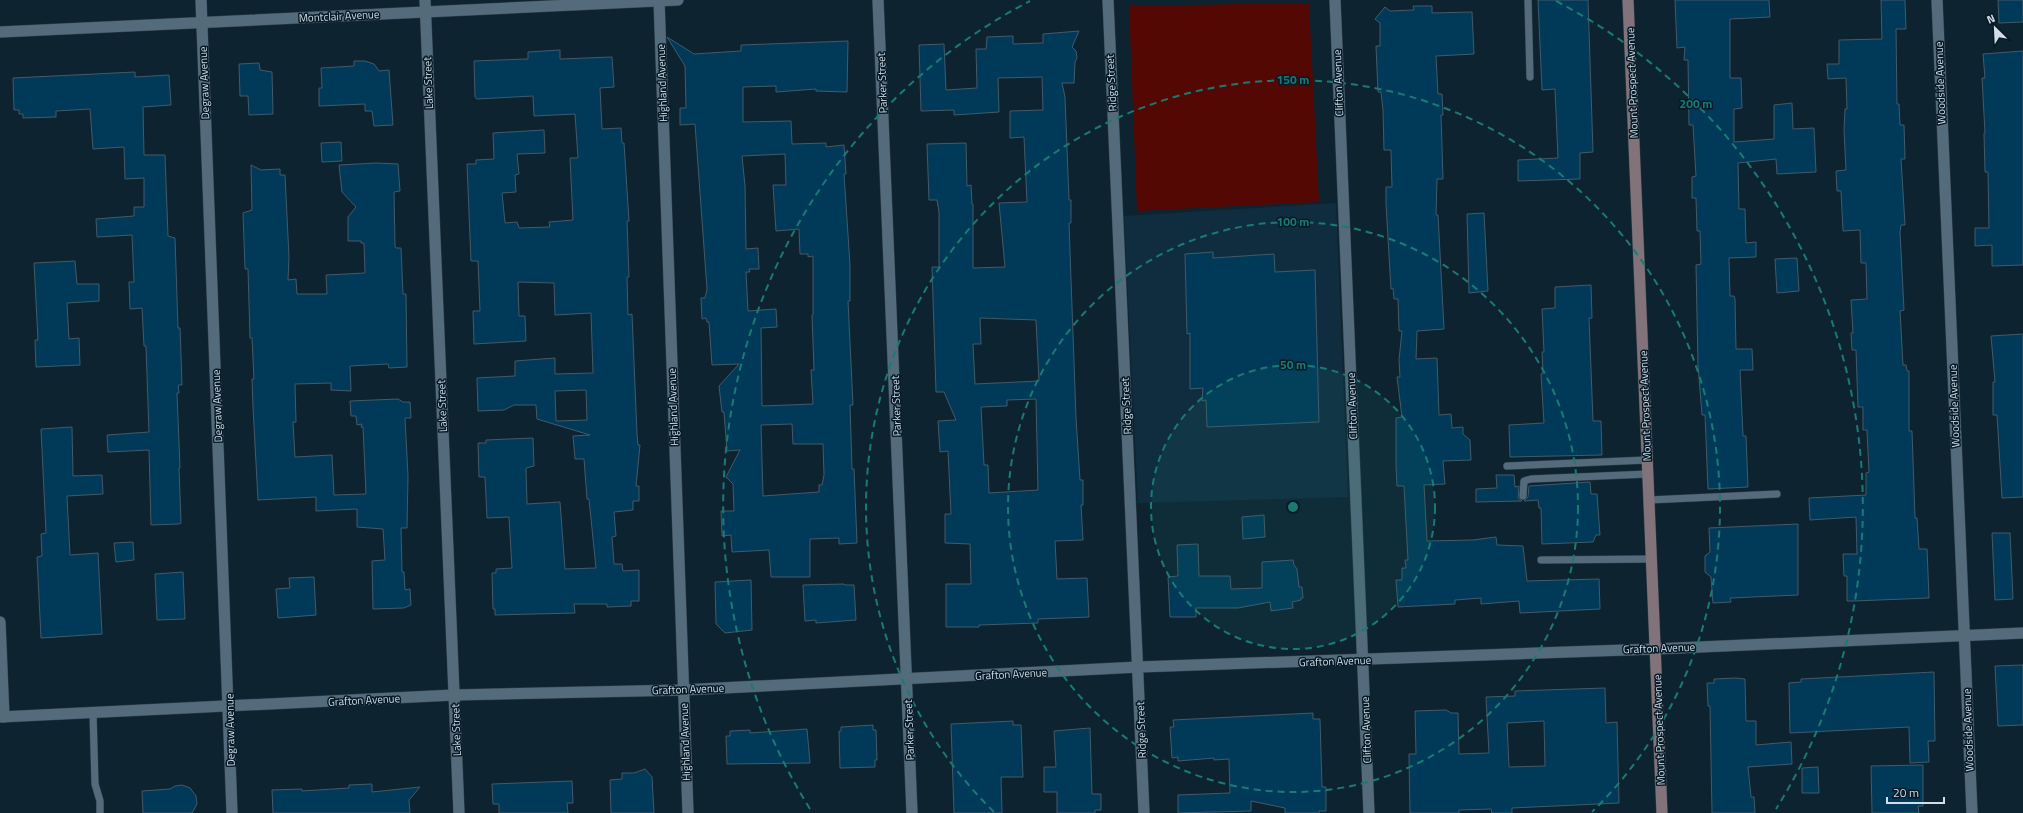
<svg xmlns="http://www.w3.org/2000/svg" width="2023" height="813" font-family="'Titillium Web',sans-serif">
<rect width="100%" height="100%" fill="#0e2330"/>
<polygon fill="#102d3f" points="1336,203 1348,497 1138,503 1124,216"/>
<polygon fill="#540803" points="1309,3 1319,202 1137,211 1129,6"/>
<g fill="#003a58" stroke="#435a69" fill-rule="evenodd">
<polygon points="1538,0 1588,0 1593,152 1580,153 1580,179 1518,181 1518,160 1558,158 1555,89 1542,90"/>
<polygon points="1675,0 1769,0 1770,17 1730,19 1730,78 1741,78 1742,108 1734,109 1734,142 1774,139 1774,105 1792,103 1793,129 1814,128 1816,172 1777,174 1776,159 1738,163 1739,209 1745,209 1746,243 1756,242 1756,257 1729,258 1730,296 1734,296 1735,299 1736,349 1752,349 1753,370 1740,370 1743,436 1746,436 1748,487 1708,489 1705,415 1702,415 1698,365 1696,265 1701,264 1700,231 1697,231 1696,198 1692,198 1692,177 1696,176 1693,125 1689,125 1688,60 1684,60 1685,47 1677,48"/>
<polygon points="1881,0 1905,0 1906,29 1896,29 1897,104 1899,104 1900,125 1904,125 1905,159 1901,159 1905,225 1901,225 1900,232 1904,310 1900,311 1903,365 1906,365 1907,371 1909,371 1909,431 1912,431 1915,518 1917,518 1919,549 1927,549 1929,598 1854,601 1847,601 1847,576 1844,576 1843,554 1857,554 1856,517 1810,520 1809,498 1866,495 1866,473 1869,472 1867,430 1863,430 1863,407 1858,407 1856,350 1852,350 1851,333 1853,333 1851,300 1867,299 1866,263 1861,263 1860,230 1843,231 1841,191 1837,191 1836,171 1846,170 1844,130 1845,109 1847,109 1846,78 1828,79 1827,64 1839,64 1839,40 1882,39"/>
<polygon points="1998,0 2023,0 2023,22 1999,23"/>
<polygon points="1413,6 1432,6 1432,13 1472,12 1474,54 1436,56 1438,94 1442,94 1443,115 1441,115 1443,179 1437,179 1436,215 1438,215 1444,329 1417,331 1416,359 1437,358 1439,415 1451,414 1452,428 1463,427 1463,434 1470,440 1471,460 1443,461 1445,484 1424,485 1427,541 1473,540 1496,537 1497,545 1523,546 1527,581 1599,579 1600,609 1520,613 1519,601 1481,604 1481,598 1455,600 1455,604 1398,607 1396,580 1402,580 1402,568 1406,568 1405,560 1408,560 1404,486 1397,486 1396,466 1396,418 1402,417 1397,377 1400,377 1399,360 1402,331 1399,331 1398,299 1394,299 1393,288 1391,289 1386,204 1386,187 1392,187 1391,152 1391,150 1384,150 1383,110 1381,92 1378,92 1376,46 1380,46 1380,23 1375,19 1385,7 1390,11 1414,10"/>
<path d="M1079 31 1072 47 1076 51 1077 58 1075 62 1074 83H1062L1065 97 1069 200H1071V223H1069L1076 418 1080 480H1083V505H1081L1083 540 1055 541 1057 579 1087 578 1089 617 1038 619V623L979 625V627H946V584H971L970 544 945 543V514H951L948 451 940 452 938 421 956 420 944 392H936L932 267H939V212L937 200H929L927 144 966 143 967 186 971 185 972 204H973V268L1005 267 999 203 1027 202 1024 137 1010 138V111L1043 110 1042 77 998 78 999 112 954 115V110L921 111 919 45 944 44 946 90 977 88 976 49H986L987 37 1013 36V44L1043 43V34ZM980 318 1036 320 1039 381 975 384 973 344H981ZM1036 399 1038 490 989 493 988 465H984L981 407 1007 406V400Z"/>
<path d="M667 37 694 54 741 51V45L848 41 847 92 816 91V89L776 92V86L743 87V122L791 121 792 144 826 143V147L844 145 846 174H844L850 265V301H848L853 405H850L852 469H854L857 543 839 544V538L810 539V577H771L769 550 732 552 731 535 722 536 721 511H734L733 484 726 477 740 450 727 451 724 412H722L719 386 739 364 712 365 709 322H707L706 318 702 319 701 298H705L707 289 695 124 680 125V108H686L685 66ZM785 154 786 185H773L776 231 799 229 800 254H808V257L813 256V315H812L814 370H811L813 404 762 406 761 328 777 327 776 309 748 311 746 272H750L749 269H759L758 248 746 249 745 186 742 156ZM792 424 793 444H823L824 475 822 485H819V492L763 496 761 425Z"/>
<path d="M560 50V59L612 57 614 87 600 88 602 129 621 128 622 143H624L629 221H627L629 277H627L628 315 632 314 637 434 638 445H640L636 486H639V501H633V510L614 512 616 536 612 537 614 564H622L623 571 639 570V601H631V606L607 607V604H574L575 613 495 615V609H493L492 573H496V569L512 568 509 517 487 518 485 477H479L478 443H486V440L533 438 534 466 526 468 527 504 560 502 565 569 596 568 589 499H587L584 459H575L573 436 590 435 537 419 536 405H514L504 410 478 411 477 378 515 376V361L555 358V374L593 373 591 313 555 315 554 283 518 282 519 316H525L526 341 474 344 473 311H480L478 261H471L467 164H476V160L494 159 493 133 544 130 545 153 517 154 519 174 515 175 516 192 502 193 505 223 517 222 519 228 550 227 549 222 573 220 570 158H578L575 114 534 116 533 96 477 99 475 97 474 61 526 59H528V52ZM586 390 587 420 556 421 555 391Z"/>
<polygon points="2023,51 2023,265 1992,266 1992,245 1975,246 1975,228 1989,228 1988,172 1985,172 1984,133 1985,133 1982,78 1985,78 1983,54"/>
<polygon points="354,61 365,61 374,64 379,71 389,70 393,125 374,126 372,111 365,111 365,104 319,106 319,88 322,88 321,68 354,66"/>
<polygon points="259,63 260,70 272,72 273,114 249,115 248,96 240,96 239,64"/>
<polygon points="135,72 135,77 169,75 171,105 143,107 144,155 165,155 168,236 175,238 178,328 180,328 182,385 178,385 179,393 177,393 180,468 179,468 181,523 179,524 151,525 149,450 108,452 107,435 149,432 146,346 144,346 142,308 130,309 129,282 134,282 132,235 97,237 96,219 134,216 134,207 144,207 144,178 125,179 124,147 93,149 90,109 56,111 56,117 23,118 23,114 19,114 19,110 14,110 13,78"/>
<polygon points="341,142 342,161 322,162 321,143"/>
<polygon points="376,163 398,164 400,191 394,192 395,246 396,248 401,248 403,294 406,294 407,367 389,368 388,364 350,366 351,391 331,390 331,383 295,384 296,422 293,422 295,457 332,455 334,495 366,494 363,427 361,427 362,424 357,425 356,416 351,416 350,401 398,399 403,402 410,402 411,418 405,418 408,476 407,528 401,528 402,572 404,572 405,590 410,589 411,605 404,608 373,609 372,561 385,560 383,529 357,527 357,509 316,511 316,497 258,500 253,407 252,379 254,379 252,338 250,338 248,269 245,269 243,213 252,210 251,165 261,170 280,169 280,175 285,175 289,257 288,280 296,279 297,294 327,294 326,275 365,273 364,243 361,243 361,241 348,241 348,217 356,207 342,192 339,165"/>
<polygon points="1484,213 1488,291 1469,293 1467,214"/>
<polygon points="1213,252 1213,258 1274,254 1275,272 1315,270 1319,422 1207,427 1206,400 1202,401 1203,388 1190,389 1190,333 1187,334 1185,254"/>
<polygon points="1797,258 1799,291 1777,293 1775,259"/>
<polygon points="75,261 77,284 99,284 99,301 67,303 69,339 79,338 80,365 36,367 35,340 38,340 34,263"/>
<polygon points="1591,285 1592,318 1589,318 1593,421 1601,421 1602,455 1510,457 1509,425 1544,423 1541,374 1543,373 1542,352 1544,352 1542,309 1555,308 1555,287"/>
<polygon points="2023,334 2023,497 2002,498 1997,415 1993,415 1993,382 1995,382 1991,336"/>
<polygon points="72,427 73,476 102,475 103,494 67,496 70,555 98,553 102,634 41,638 37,557 42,556 41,534 46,533 41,429"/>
<polygon points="1496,475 1514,475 1515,487 1519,486 1518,498 1522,501 1476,502 1476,489 1497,488"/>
<polygon points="1590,482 1591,494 1597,494 1600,535 1596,535 1593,542 1542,544 1541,508 1539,508 1538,500 1524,501 1528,497 1529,486"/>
<polygon points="1264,515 1265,537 1243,539 1242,517"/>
<polygon points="1798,524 1798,595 1730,598 1731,602 1713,603 1711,577 1705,572 1705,556 1710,552 1709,528"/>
<polygon points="1992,533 2010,533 2013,599 1995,600"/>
<polygon points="133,542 134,560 116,562 114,543"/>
<polygon points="1198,544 1199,576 1230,576 1231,589 1262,588 1262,562 1293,560 1294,565 1297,569 1299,587 1302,587 1303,598 1301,598 1301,600 1292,602 1293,608 1271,611 1270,602 1238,608 1196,608 1196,617 1170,617 1168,577 1178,576 1177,545"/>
<polygon points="183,572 185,619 157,620 155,574"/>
<polygon points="314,577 316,615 278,618 276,589 290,588 289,578"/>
<polygon points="751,580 752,630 725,633 716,624 715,582"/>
<polygon points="844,584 845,585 854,585 856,620 816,623 816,620 805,621 803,585"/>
<polygon points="2023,665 2023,725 1998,726 1995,666"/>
<polygon points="1934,672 1935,741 1928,741 1929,762 1910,763 1909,727 1790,733 1789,683 1801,682 1801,679"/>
<polygon points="1736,678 1745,679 1746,721 1756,721 1756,745 1791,742 1792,764 1748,767 1751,797 1754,797 1755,813 1712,813 1710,706 1708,706 1707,683 1714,683 1714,679"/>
<path d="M1605 688 1606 723 1617 722 1619 803 1512 808V813H1492L1491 809 1459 810V813H1410L1409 754H1416L1415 711 1446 710 1451 713H1458L1459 754 1489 753 1486 697 1515 696V691ZM1544 721 1545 766 1509 767 1507 723Z"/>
<polygon points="1313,713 1313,719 1320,719 1322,787 1326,787 1326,811 1319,811 1319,813 1285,813 1285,808 1251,801 1251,811 1178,813 1178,795 1230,793 1229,759 1214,760 1214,758 1178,761 1178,757 1172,758 1170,727 1174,727 1173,720"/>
<polygon points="1013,721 1013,725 1021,725 1023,777 1001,777 1002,813 954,813 951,724"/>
<polygon points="873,725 873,730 876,730 877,760 875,760 875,767 840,768 839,731 841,731 841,727"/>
<polygon points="1090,728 1092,794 1101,794 1101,810 1095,810 1095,813 1057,813 1057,792 1044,792 1044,767 1056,767 1054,731"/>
<polygon points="807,729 810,763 727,764 726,736 730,736 730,731 750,730 750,733"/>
<polygon points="1923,765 1923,806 1918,806 1919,813 1872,813 1871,766"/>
<polygon points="1818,767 1819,793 1802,793 1802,768"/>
<polygon points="645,769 652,777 654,813 611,813 610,780 622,779 622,773 634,773"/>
<polygon points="572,781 573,803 567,803 568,813 499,813 499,804 493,804 492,784"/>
<polygon points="372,784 372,792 420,787 409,800 410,813 273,813 272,790 302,789 302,791 349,788 349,785"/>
<polygon points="182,785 190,788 196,796 197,804 192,813 143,813 142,791 170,789 175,786"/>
</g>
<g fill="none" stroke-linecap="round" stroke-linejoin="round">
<defs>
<g id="service">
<polyline points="1528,0 1530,77"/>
<polyline points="1507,466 1647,460"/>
<polyline points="1523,496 1524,481 1531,479 1648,474"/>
<polyline points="1649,500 1777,494"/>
<polyline points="1541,560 1652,559"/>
<polyline points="93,713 95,784 100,801 100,813"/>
</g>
<g id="minor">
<polyline points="201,0 232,813"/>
<polyline points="659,0 688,813"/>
<polyline points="878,0 912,813"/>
<polyline points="1108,0 1144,813"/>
<polyline points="1937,0 1972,813"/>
<polyline points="0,32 678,0"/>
<polyline points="0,622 4,717"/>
<polyline points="0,717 454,695"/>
</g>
<g id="tertiary">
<polyline points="425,0 459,813"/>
<polyline points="1335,0 1369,813"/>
<polyline points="454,695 682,690 1139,667 1655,649 2023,633"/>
</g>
<polyline id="secondary" points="1628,0 1662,813"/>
</defs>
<use href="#service" stroke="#323e4a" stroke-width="8"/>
<use href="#minor" stroke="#323e4a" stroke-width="12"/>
<use href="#tertiary" stroke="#323e4a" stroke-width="12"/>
<use href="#secondary" stroke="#323e4a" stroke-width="12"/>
<use href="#service" stroke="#536b7b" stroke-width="7"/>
<use href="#minor" stroke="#536b7b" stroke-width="11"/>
<use href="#tertiary" stroke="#536b7b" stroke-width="11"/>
<use href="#secondary" stroke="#817379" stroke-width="11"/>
</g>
<circle cx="1293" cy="507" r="142" fill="#197b74" fill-opacity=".12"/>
<g fill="none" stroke="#197b74" stroke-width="2" stroke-dasharray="7 5">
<circle cx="1293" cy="507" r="142"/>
<circle cx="1293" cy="507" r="285"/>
<path d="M994 812A427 427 0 1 1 1592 812"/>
<path d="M810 809A570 570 0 0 1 1030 1M1556 1A570 570 0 0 1 1776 809"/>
</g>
<g text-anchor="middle" stroke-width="3" stroke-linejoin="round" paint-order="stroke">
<g font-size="11" fill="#d1dee7" stroke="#051926">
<text transform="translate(339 16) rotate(-3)" y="4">Montclair Avenue</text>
<text transform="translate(204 83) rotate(-92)" y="4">Degraw Avenue</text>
<text transform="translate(428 83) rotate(-92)" y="4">Lake Street</text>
<text transform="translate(662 83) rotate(-92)" y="4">Highland Avenue</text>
<text transform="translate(882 83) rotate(-92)" y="4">Parker Street</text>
<text transform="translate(1111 83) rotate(-93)" y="4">Ridge Street</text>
<text transform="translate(1338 83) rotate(-92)" y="4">Clifton Avenue</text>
<text transform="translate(1632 83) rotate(-92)" y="4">Mount Prospect Avenue</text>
<text transform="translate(1940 83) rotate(-92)" y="4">Woodside Avenue</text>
<text transform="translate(217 406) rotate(-92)" y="4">Degraw Avenue</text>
<text transform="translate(442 406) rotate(-92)" y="4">Lake Street</text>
<text transform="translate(896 406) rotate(-92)" y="4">Parker Street</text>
<text transform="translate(1126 406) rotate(-93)" y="4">Ridge Street</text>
<text transform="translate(1352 406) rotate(-92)" y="4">Clifton Avenue</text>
<text transform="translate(1645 406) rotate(-92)" y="4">Mount Prospect Avenue</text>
<text transform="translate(1954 406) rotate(-92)" y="4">Woodside Avenue</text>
<text transform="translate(673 407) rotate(-92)" y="4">Highland Avenue</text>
<text transform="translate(1659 648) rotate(-2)" y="4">Grafton Avenue</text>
<text transform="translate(1335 661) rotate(-2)" y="4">Grafton Avenue</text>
<text transform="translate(1011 674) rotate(-3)" y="4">Grafton Avenue</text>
<text transform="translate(688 689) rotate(-2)" y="4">Grafton Avenue</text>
<text transform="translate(364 700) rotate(-3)" y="4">Grafton Avenue</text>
<text transform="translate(230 730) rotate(-91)" y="4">Degraw Avenue</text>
<text transform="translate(456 730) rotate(-92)" y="4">Lake Street</text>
<text transform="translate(909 730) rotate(-92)" y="4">Parker Street</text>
<text transform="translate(1141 730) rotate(-92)" y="4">Ridge Street</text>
<text transform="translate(1366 730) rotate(-92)" y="4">Clifton Avenue</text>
<text transform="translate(1659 730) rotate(-92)" y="4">Mount Prospect Avenue</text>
<text transform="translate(1968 730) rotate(-92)" y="4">Woodside Avenue</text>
<text transform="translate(685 742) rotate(-92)" y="4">Highland Avenue</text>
</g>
</g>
<circle cx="1293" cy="507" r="6" fill="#197b74" stroke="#051926" stroke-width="2"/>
<g font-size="12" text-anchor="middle" font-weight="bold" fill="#197b74" stroke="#051926" stroke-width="3" stroke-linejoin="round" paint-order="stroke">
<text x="1293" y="84">150 m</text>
<text x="1696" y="108">200 m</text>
<text x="1293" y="226">100 m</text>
<text x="1293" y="369">50 m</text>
</g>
<g transform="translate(1995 28) rotate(336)" stroke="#051926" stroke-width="3" paint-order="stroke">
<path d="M0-3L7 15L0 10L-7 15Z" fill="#d1dee7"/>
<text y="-6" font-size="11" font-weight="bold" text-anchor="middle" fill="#d1dee7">N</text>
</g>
<path d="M1887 797v6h57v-6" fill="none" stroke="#d1dee7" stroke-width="2"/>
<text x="1893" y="797" font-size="12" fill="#d1dee7" stroke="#051926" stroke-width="3" paint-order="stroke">20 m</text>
</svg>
